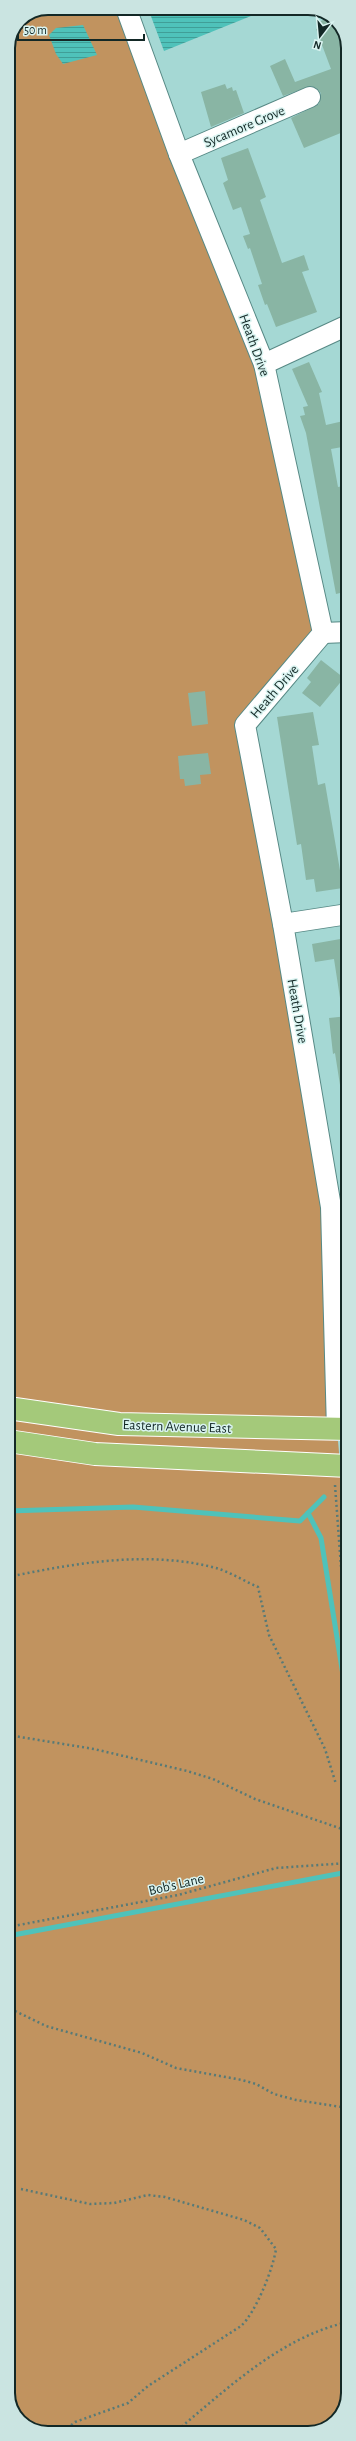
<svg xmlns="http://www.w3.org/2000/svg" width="356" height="2441" font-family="'Alegreya Sans',sans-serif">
<defs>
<pattern id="water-rules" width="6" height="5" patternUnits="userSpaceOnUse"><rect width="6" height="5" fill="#4fc2ba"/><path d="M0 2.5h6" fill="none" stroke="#409e97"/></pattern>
</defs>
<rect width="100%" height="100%" fill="#a5d8d4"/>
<polygon fill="#c1935f" points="48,8 126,8 264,364 323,633 245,725 331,1207 337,1430 342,1486 348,1486 348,2393 338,2420 313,2433 43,2433 20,2422 8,2398 8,47 20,19"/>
<g fill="url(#water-rules)">
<polygon points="156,8 271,8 164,51 149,11"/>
<polygon points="83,25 97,55 63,64 56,54 49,35 56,28"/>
</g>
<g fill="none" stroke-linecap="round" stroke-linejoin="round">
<g stroke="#4fc2ba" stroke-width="5">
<polyline points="8,1511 133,1507 300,1521 324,1497"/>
<polyline points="308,1513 321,1538 348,1706"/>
<polyline points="8,1936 348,1872"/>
</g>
</g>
<g fill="#89b5a4">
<polygon points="331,17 336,19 348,43 348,130 304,148 291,118 319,104 321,93 316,88 311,86 283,96 270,66 285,59 295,82 331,69 316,29 320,28 318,22"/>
<polygon points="225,84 227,89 232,87 233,91 236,90 244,113 211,127 201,92"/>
<polygon points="248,148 266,197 260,200 282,263 304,255 309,270 302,272 317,312 276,327 267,304 265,305 258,285 262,284 250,248 248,249 243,236 250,234 241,207 233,210 223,183 228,180 221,158"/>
<polygon points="309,362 322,392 319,393 326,425 348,420 348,446 331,449 338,487 348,485 348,516 343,517 348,541 348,591 336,594 306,433 300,416 305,415 303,407 308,406 292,369"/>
<polygon points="321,660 344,678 320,707 302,693 311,682 307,678"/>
<polygon points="205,691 208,724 192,726 188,693"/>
<polygon points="313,712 319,745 312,746 318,785 325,783 343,888 316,892 314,879 306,880 301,844 297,845 277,717"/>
<polygon points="208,753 211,774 200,775 201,784 185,786 184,779 180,779 178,756"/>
<polygon points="346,938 348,997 340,998 334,959 315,962 312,944"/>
<polygon points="348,1016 348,1084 340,1085 335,1053 333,1054 329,1018"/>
</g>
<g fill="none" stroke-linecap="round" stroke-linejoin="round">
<defs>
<g id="minor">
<polyline points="126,8 179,154 264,364 323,633 245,725 283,924 331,1207 337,1430"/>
<polyline points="179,154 310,97"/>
<polyline points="264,364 348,325"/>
<polyline points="323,633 348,632"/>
<polyline points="283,924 348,914"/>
</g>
<g id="highway">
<polyline points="8,1408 119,1424 348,1429"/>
<polyline points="8,1441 95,1454 348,1466"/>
</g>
</defs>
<use href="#minor" stroke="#578985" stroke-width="22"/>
<use href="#highway" stroke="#fff" stroke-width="24"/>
<g stroke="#577a77" stroke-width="2.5" stroke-dasharray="2 3" stroke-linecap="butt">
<polyline points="335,1485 341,1567 348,1612"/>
<path d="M8 1577C76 1563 148 1550 216 1568 230 1572 244 1581 258 1587L269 1635 325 1749 336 1784"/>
<polyline points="8,1735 94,1749 187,1771 213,1779 255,1799 348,1831"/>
<polyline points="8,1927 178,1895 276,1868 348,1863"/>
<polyline points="8,2004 13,2010 46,2026 142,2053 176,2068 242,2080 256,2084 274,2094 296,2100 348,2108"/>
<path d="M21 2189 90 2204 114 2203 148 2195 165 2197 244 2220 260 2228 276 2249C273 2269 256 2312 241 2326L148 2386 128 2403 75 2422 62 2433"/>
<path d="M174 2433C226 2390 280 2337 348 2322"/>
</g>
<use href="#minor" stroke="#fff" stroke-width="20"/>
<use href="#highway" stroke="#a4c97a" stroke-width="22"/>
</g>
<g text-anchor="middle" stroke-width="3" stroke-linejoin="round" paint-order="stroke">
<g font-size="14" fill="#132826" stroke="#daf4f1">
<text transform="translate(244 126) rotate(-23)" y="5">Sycamore Grove</text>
<text transform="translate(255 345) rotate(70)" y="5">Heath Drive</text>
<text transform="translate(274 691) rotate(-49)" y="5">Heath Drive</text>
<text transform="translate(298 1011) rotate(80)" y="5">Heath Drive</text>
<text transform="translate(177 1426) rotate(2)" y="5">Eastern Avenue East</text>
<text transform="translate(176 1884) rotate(-13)" y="5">Bob's Lane</text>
</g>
</g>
<path d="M0 0H356V2441H0ZM48 15H308A33 33 0 0 1 341 48V2393A33 33 0 0 1 308 2426H48A33 33 0 0 1 15 2393V48A33 33 0 0 1 48 15Z" fill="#cae4e1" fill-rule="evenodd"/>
<path fill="none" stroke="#132826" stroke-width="2" d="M48 15H308A33 33 0 0 1 341 48V2393A33 33 0 0 1 308 2426H48A33 33 0 0 1 15 2393V48A33 33 0 0 1 48 15Z"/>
<g transform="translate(320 36) rotate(196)" stroke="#daf4f1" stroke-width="3" paint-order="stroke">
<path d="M0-3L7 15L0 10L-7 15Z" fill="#132826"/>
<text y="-6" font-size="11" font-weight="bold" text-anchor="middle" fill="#132826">N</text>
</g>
<path d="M18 34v6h126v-6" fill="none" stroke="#132826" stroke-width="2"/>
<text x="24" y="34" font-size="12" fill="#132826" stroke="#daf4f1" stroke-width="3" paint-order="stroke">50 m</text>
</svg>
